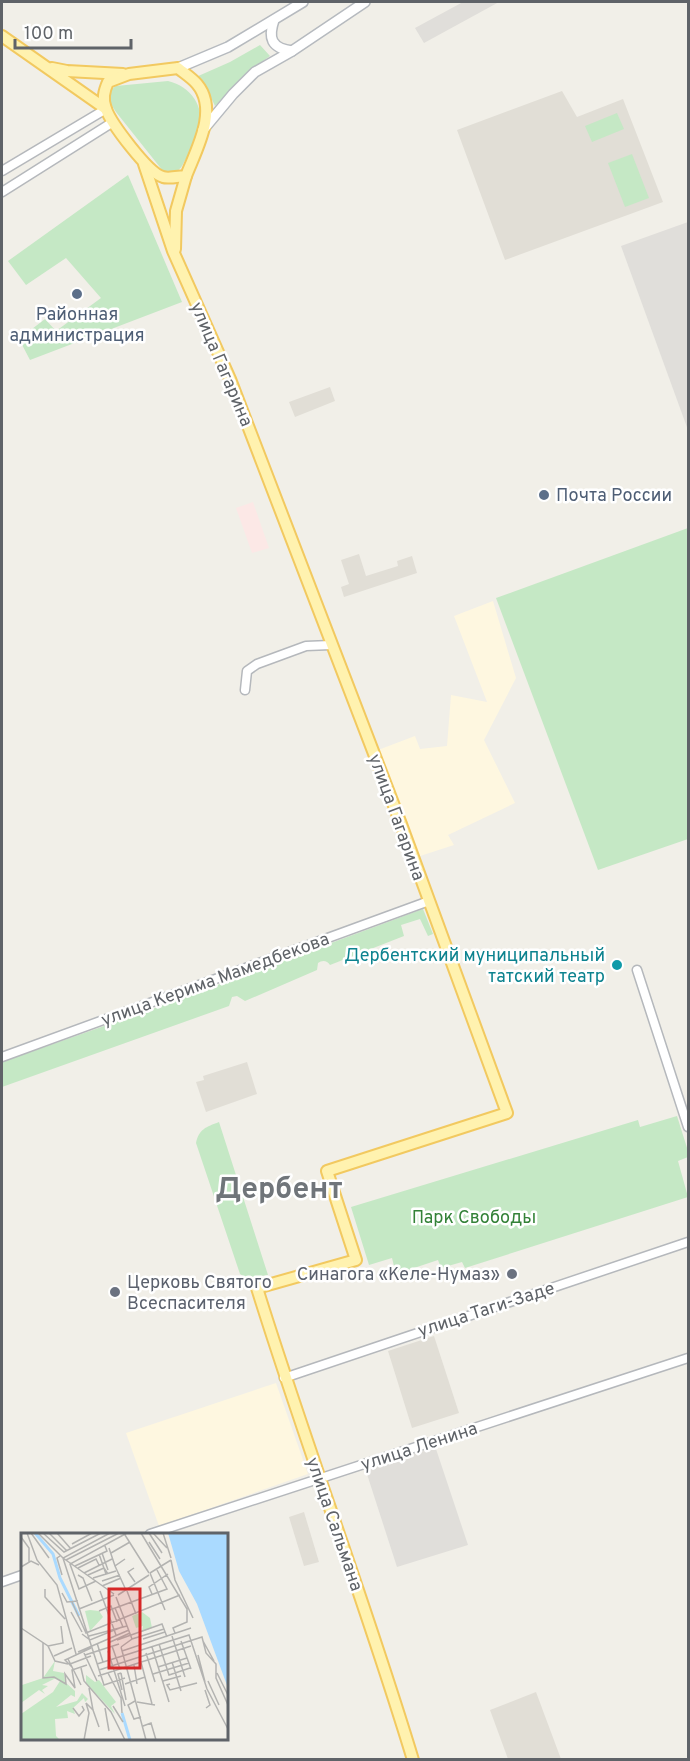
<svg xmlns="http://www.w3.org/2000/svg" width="690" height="1761" font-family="Overpass,sans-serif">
<rect width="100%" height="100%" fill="#f1efe8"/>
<g fill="#fef7e0">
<polygon points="493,601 516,678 484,740 515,803 448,835 454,845 417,857 378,750 415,736 420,749 447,746 451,695 487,702 454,616"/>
<polygon points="276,1383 308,1474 159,1526 126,1433"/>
</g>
<g fill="#e0deda">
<polygon points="463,2 499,2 424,43 415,28"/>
<polygon points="688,222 688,430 621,246"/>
<polygon points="435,1446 468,1545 397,1567 365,1468"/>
</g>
<g fill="#e1ded6">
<polygon points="562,91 577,117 623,99 663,202 505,260 457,130"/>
<polygon points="330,387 335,401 295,417 289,402"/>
<polygon points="359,554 366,576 398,566 397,561 412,556 417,573 344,597 341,587 349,584 341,560"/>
<polygon points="247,1062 257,1094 206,1112 196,1082 204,1080 203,1076"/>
<polygon points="434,1336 459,1413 412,1428 388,1351"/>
<polygon points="304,1512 319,1562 304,1566 289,1517"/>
<polygon points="536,1692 561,1759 508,1759 490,1710"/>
</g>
<polygon fill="#fce8e6" points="253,502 269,548 252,553 236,508"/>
<g fill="#c5e8c5">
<polygon points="260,45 270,56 252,69 215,106 207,89 196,77 230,62"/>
<path d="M168 81C191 86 206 108 199 131 195 143 188 155 182 166 177 173 171 176 163 171L116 112C110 103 105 93 116 86Z"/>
<polygon points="617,113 624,129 592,142 585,126"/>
<polygon points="632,154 649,198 625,207 608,163"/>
<polygon points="128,175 182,302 30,360 19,339 45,319 56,331 101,298 66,258 26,285 8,261"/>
<polygon points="688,528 688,839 598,870 496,598"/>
<path d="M423 909 433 934 428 936 420 919 401 925 404 936 330 965C327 960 322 960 318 963L317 970 245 1001 237 996 232 997 229 1006 2 1087V1062L158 1007Z"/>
<polygon points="677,1116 688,1151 688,1157 678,1161 688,1197 465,1268 462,1262 441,1268 438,1260 396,1274 392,1258 369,1265 351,1207 638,1120 640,1127"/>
<path d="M219 1122 268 1275 246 1278 240 1274 196 1143C199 1129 206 1127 219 1122Z"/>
</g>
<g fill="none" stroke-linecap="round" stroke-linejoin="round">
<defs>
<g id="tertiary">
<polyline points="2,171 106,109"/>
<polyline points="2,192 113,122"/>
<polyline points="245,690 247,671 257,664 306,646 331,645"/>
<polyline points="637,970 688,1127"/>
<polyline points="2,1057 429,901"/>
<polyline points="284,1378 688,1242"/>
<polyline points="150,1534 688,1358"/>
<polyline points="2,1582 22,1575"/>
</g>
<g id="secondary">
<path d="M274 20C268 38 271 48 292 51"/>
<polyline points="178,68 228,47 303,2"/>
<polyline points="203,130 233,94 255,72 292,51 365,2"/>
</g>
<g id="primary">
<polyline points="2,36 106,109"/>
<polyline points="52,68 67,71 123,74"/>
<path d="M178 68C184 73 192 78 197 84 219 110 196 150 186 176 180 176 169 179 163 177 148 173 111 123 106 109 102 99 104 91 108 82L129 74Z"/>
<polyline points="144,164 173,251 230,379 401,824 507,1113 327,1171 356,1260 257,1288"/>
<polyline points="175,249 176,211 186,176"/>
<path d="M257 1288C306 1446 365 1601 413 1760"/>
</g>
</defs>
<use href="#tertiary" stroke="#b5b8bc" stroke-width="11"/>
<use href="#secondary" stroke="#b6babf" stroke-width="12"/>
<use href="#primary" stroke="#f2c960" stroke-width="14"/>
<use href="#tertiary" stroke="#fff" stroke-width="8"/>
<use href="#secondary" stroke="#fff" stroke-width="9"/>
<use href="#primary" stroke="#fff2af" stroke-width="10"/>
</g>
<g fill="#5c6f8a" stroke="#fff" stroke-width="2">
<circle cx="77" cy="294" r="6"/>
<circle cx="544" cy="495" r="6"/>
</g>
<circle fill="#0f9aa8" stroke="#fff" stroke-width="2" cx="617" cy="965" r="6"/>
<g fill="#6b7280" stroke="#fff" stroke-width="2">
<circle cx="512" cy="1274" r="6"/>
<circle cx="115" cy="1292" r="6"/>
</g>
<g text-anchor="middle" stroke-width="5" stroke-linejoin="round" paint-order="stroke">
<g font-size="18" fill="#4e5e75" stroke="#fff">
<text x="77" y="320">Районная<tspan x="77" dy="21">администрация</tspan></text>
<text x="556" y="501" text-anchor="start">Почта России</text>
</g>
<g font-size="18" fill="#5f6368" stroke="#fff">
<text transform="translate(222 364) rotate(67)" y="6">улица Гагарина</text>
<text transform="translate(397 817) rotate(70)" y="6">улица Гагарина</text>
<text transform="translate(215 979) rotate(-20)" y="6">улица Керима Мамедбекова</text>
<text transform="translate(486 1309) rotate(-18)" y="6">улица Таги-Заде</text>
<text transform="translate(419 1446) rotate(-18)" y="6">улица Ленина</text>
<text transform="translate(335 1524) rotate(71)" y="6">улица Сальмана</text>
</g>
<g font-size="18" fill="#0d838f" stroke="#fff" text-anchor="end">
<text x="605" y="961">Дербентский муниципальный<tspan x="605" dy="21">татский театр</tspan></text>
</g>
<g font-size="18" fill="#348238" stroke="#fff">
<text x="474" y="1223">Парк Свободы</text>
</g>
<g font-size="18" fill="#5b616d" stroke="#fff" text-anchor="end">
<text x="500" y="1280">Синагога «Келе-Нумаз»</text>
<text x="127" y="1288" text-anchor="start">Церковь Святого<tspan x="127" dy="21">Всеспасителя</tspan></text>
</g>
<g font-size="30" font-weight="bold" fill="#70757a" stroke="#fff">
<text x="279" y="1198">Дербент</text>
</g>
</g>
<g transform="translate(21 1533)">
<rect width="207" height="207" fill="#f1efe8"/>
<path d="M69 77 78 78 82 84 69 98 64 78ZM121 79 129 85 131 95 121 99 122 93 115 95 111 83ZM34 128 32 138 43 140 44 149 54 158V164L50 162 35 174 56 168 61 160 67 166 64 169 63 165 52 175 54 181 46 178 47 185 34 186 35 203 39 207H0V181L32 159 39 148 35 145 21 152 27 153 21 157 24 161 18 157 0 170V149L1 152 22 145ZM65 142 74 149 78 147 95 169 90 173 94 181 65 150Z" fill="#c5e8c5"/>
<path d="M147 0H207V155L176 71 158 38Z" fill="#aadaff"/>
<path fill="none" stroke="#aadaff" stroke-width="3" d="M14 0 32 21 39 45 58 83M101 180 109 207"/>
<path fill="none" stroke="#b3b3b1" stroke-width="1.5" d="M6 0 16 27 36 52 55 121M10 0 28 25M17 0 42 25 93 61M22 0 43 19 80 0M28 0 46 18M36 0 50 16M89 0 42 25 83 152 104 145M120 0 166 76V89L152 95 154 100M128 0 141 20M132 0 146 15M142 0 150 25M104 2 128 40M0 4 8 15V29M128 9 139 26M51 11 71 0M88 15 94 33M81 20 87 37M90 20 109 9M78 21 85 41M39 23 36 25 41 42M45 27 98 0M150 27 154 47 172 85M54 33 86 18 84 13M0 34 10 28 18 32M57 35 75 26 78 32M113 35 107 39 114 49M63 40 91 26M129 40 144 77M129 40 150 27M57 42 62 45 71 68M67 42 83 35 87 41M72 45 95 38M75 48 58 56 49 31 106 0M81 48 99 42M81 53 100 45M104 55 94 33 104 26M24 56V64L44 86M79 58 95 102M106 58 115 81M41 60 46 69 57 68M131 61 128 54 147 41M97 62 128 42M95 64 111 106 100 114M51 69 65 100 159 62M94 75 102 94M58 76 93 62M78 78 90 73 96 89M86 78 146 56 136 37M50 79 61 99M0 95 27 113 34 128 47 131M61 101 69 107 101 94M68 103 106 93M151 103 164 144M111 106 143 96M122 106 144 99M96 107 141 91 146 104M160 108 170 136M182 108 193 128M22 109V145L33 144 45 151 44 141 54 155 51 137 66 132M76 110 82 129M87 110 109 100M138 111 148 142 169 135M27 113 42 110 40 93M91 113 99 136M100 114 125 207M131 114 148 169M87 118 104 173M101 118 170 95M57 119 108 97M63 120 76 148M125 120 134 149M64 122 98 111M177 122 184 149M33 123 51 115M47 126 60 152M120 129 131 171M151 129 160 158M49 131 70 123M76 131 168 102 186 156 207 196M113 132 116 151M51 134 44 127 70 115M137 134 166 125M60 135 63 148 90 179 104 207M78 137 181 104 185 120 195 131V145L207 172M87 140 100 165 101 180M100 140 105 167M100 140 97 141 101 157M196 140 207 162M132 141 168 130M77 143 170 113M142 148 160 143M187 148 198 172M104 151 124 144M149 151 146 152 149 157 176 150M184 157 189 172 185 175M114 168 107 172 113 186 120 184M116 169 134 172M92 173 102 189M52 175 58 183 63 177 61 173M84 175 88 198M72 177 78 194M122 193 130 190 135 207M63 207 68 180 65 170 72 177 68 155"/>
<path fill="#d62828" fill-opacity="0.15" stroke="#d62828" stroke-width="3" d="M88 56H119V135H88Z"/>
<rect width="207" height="207" fill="none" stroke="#5f6368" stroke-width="3"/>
</g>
<rect width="690" height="1761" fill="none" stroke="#5f6368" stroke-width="6"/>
<path d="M15 39v9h116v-9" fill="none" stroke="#5f6368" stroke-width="3"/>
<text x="24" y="39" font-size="18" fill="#5f6368" stroke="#ffffff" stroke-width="4.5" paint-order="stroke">100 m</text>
</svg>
